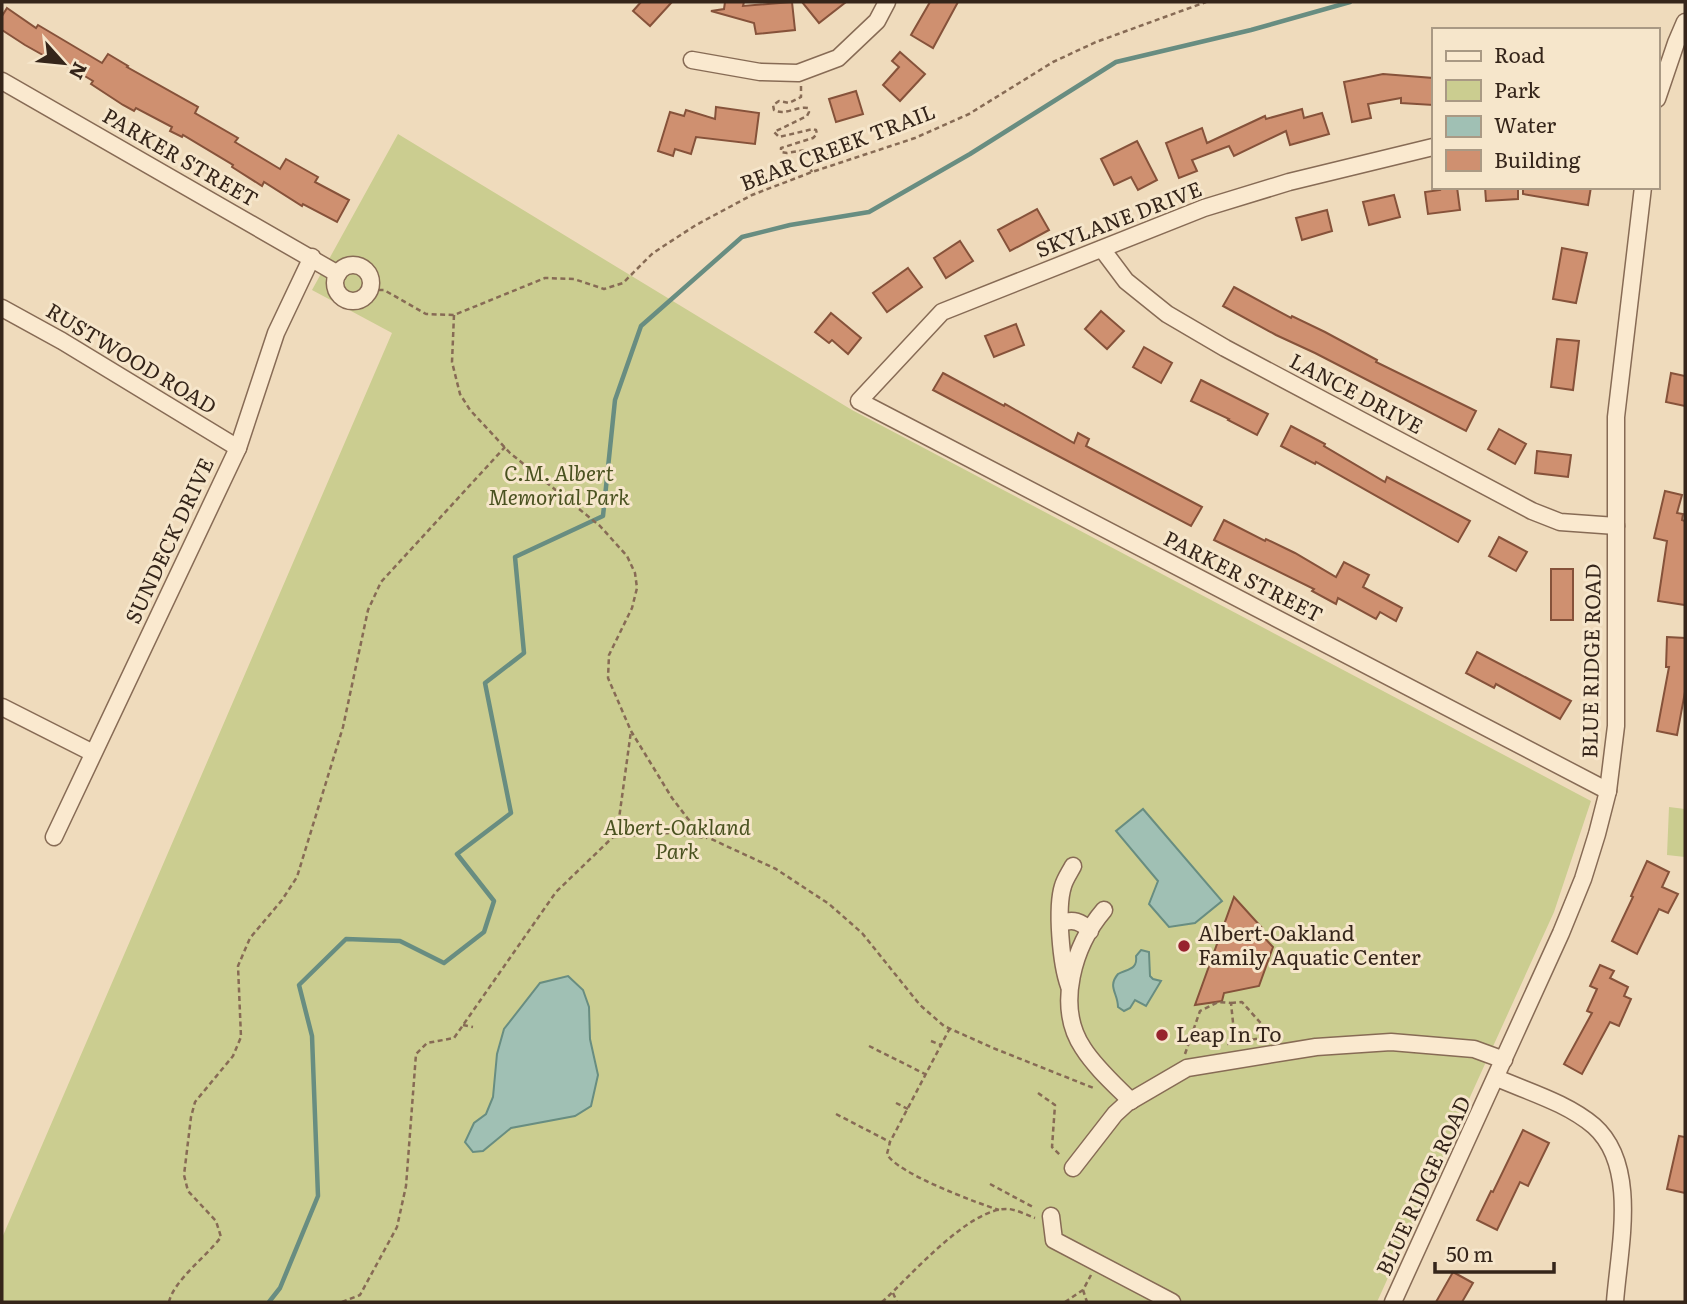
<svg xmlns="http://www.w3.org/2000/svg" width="1687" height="1304" font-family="Literata,serif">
<rect width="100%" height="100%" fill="#efdbbc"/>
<g fill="#cbcd90">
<polygon points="398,134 852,410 1591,801 1554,912 1377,1302 2,1302 2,1238 392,333 312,290"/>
<polygon points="1669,807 1685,809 1685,857 1667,855"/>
</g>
<g fill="#a0c0b4" stroke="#688d81" stroke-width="2">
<polygon points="1143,809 1222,901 1195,923 1169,927 1149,904 1158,881 1116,831"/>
<path d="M1141 950 1149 952 1150 976 1153 979 1161 981 1146 1006 1135 1000 1130 1008 1124 1011 1118 1007C1118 993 1107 987 1118 974 1127 969 1138 970 1136 956Z"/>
<polygon points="568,976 583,990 589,1007 590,1039 598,1075 591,1106 575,1116 511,1128 483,1151 473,1152 465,1142 474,1123 486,1114 493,1097 497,1054 504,1029 540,983"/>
</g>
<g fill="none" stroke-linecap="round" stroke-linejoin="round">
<polyline stroke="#688d81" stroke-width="4.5" points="269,1302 280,1288 318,1196 312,1036 299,985 346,939 400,941 444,963 484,932 494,901 457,854 511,813 485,683 524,653 515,557 603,516 615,400 641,326 742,237 790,225 869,212 970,154 1116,62 1251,30 1350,2"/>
</g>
<g fill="#cf9070" stroke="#86523a" stroke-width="2">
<polygon points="641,2 672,2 650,26 633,11"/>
<polygon points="725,2 744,2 743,6 792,2 795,30 756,34 754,23 711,11 724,9"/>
<polygon points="802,2 846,2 819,23"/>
<polygon points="930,2 958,2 933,48 911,35"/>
<polygon points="7,8 36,28 38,25 102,63 108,54 128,66 127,67 198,107 195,113 238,138 235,142 280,169 286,159 318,177 315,182 349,200 337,222 303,204 302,206 264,182 262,186 232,167 233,165 183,135 182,137 170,131 172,127 136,108 134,111 123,105 91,84 93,81 71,68 59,63 59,64 25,45 2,30 2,16"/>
<polygon points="900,52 925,74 900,101 883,85 899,67 892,61"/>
<polygon points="1383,74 1433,78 1433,105 1401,103 1401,98 1368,104 1371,118 1352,122 1344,82"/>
<polygon points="856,91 863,114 836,122 829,99"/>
<polygon points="716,107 759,113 755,144 696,137 691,154 675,149 673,156 658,151 670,112 684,116 686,110 715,119"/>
<polygon points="1302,109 1304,118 1322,113 1329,134 1290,145 1286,131 1234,156 1229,146 1192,160 1197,171 1179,178 1166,143 1202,128 1207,143 1265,116 1266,119"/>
<polygon points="1137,141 1157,180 1138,190 1131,177 1114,185 1101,159"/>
<polygon points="1439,187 1457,187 1460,210 1428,214 1425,192 1440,190"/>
<polygon points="1485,187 1518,187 1518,199 1486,201"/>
<polygon points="1523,187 1591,187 1588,205 1523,194"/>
<polygon points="1394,195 1400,217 1369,225 1363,202"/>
<polygon points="1037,209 1049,230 1010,251 998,230"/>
<polygon points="1327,210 1332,231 1302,240 1296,218"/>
<polygon points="960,241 973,261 946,278 934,258"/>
<polygon points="1562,248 1587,253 1576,303 1553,299"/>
<polygon points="908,268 922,287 887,312 873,293"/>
<polygon points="1234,287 1291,318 1292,316 1325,332 1377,360 1376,362 1476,411 1466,431 1315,353 1276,335 1223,306"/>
<polygon points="1101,311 1124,331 1107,349 1085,329"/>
<polygon points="831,313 861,338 848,354 832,340 829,343 815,332"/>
<polygon points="1016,324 1024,345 994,357 985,336"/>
<polygon points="1557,339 1579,341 1573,390 1551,387"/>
<polygon points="1144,347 1172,363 1161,383 1133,367"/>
<polygon points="943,373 1004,406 1005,404 1074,443 1078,433 1089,439 1086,446 1202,507 1191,526 933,390"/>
<polygon points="1671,373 1685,376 1685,406 1666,402"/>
<polygon points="1201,380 1268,414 1257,435 1228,420 1229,419 1191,401"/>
<polygon points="1291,426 1325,444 1324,446 1385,482 1387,477 1470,521 1458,542 1316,462 1315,464 1281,446"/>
<polygon points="1499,429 1526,444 1515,464 1488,449"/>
<polygon points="1537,451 1571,455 1568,477 1535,473"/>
<polygon points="1665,491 1682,495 1677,513 1683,514 1682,520 1685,521 1685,605 1658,601 1667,541 1654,538"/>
<polygon points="1224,520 1265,541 1266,539 1295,553 1336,577 1344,562 1369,575 1363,587 1402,608 1396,621 1380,612 1376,619 1338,598 1336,604 1312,591 1314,589 1214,540"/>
<polygon points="1499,537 1527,552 1516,571 1489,556"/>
<rect x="1551" y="569" width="22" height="51"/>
<polygon points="1667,637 1685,638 1685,692 1677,735 1657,731 1669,667 1666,667"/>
<polygon points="1477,652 1571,701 1560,719 1496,684 1494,688 1466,673"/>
<polygon points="1647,861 1669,872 1662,887 1678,894 1668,913 1659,909 1637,954 1612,941 1633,897 1631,896"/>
<polygon points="1234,897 1263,929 1261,934 1273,947 1259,986 1224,993 1222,1001 1195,1005"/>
<polygon points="1600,965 1614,971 1610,978 1628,987 1624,996 1631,999 1619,1026 1610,1022 1582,1074 1564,1064 1592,1013 1587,1011 1597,989 1590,986"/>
<polygon points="1523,1130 1549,1143 1528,1186 1520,1182 1497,1230 1477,1220 1491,1191 1493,1192"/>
<polygon points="1679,1136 1685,1137 1685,1193 1667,1189"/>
<polygon points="1453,1272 1473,1283 1462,1302 1436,1302"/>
</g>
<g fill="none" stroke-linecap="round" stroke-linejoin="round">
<defs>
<g id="minor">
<polyline points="692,60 760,72 798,73 838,58 877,21 887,2"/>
<polyline points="2,81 338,274"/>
<polyline points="1657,99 1676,43 1685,22"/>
<polyline points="1433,147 1289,182 1204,208 942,312 859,401 1608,791"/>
<polyline points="1102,249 1126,281 1167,314 1225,348 1532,511 1560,522 1616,526"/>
<circle cx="353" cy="283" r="18"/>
<polyline points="2,308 62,341 238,448"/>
<polyline points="2,707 93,753"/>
<polyline points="54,837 238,448 276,333 312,257"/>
<path d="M1104 910C1074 945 1055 1006 1083 1048 1095 1067 1114 1084 1131 1101"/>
<path d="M1061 923C1073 919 1081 921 1090 931"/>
<path d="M1069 986C1061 964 1056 908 1063 886 1065 879 1070 872 1073 866"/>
<path d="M1497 1078C1529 1092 1567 1103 1594 1126 1639 1166 1619 1248 1615 1302"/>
<polyline points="1073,1168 1115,1114 1127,1103 1187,1068 1316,1047 1391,1042 1474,1049 1504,1060"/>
<polyline points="1051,1216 1054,1240 1172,1302"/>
<polyline points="1393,1302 1561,933 1583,879 1597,834 1608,791 1616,726 1616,417 1643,187"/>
</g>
</defs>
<use href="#minor" stroke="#876b55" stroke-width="19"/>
<g stroke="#876b55" stroke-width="2.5" stroke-dasharray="5 3.5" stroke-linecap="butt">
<path d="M801 86V97L789 103 779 101 773 105 774 110C785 116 796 106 808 108L809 112 807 116 774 132 779 137 813 129 816 130 817 134 813 138 781 148V152L787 153 829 146 833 149 831 154 809 166 812 172"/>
<polyline points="370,290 384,290 426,314 454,315 545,278 574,279 604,289 623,283 653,253 696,225 752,195 812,172 915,138 969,114 1053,62 1096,42 1206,2"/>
<polyline points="454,315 452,362 460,394 470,410 510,453 600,526 627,556 635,573 637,588 632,608 609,655 608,678 631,731 672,798 688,819 709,838 776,869 829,904 862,933 920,1005 944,1026 993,1048 1096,1089"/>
<polyline points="613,837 667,833 707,838"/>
<polyline points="1231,1003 1242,1002 1273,1037"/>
<polyline points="463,1025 473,1027"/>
<path d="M950 1028 890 1142 887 1154C896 1173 977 1203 999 1210"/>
<polyline points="931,1041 941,1045"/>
<polyline points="1227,1044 1273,1036 1275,1039"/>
<polyline points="869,1046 925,1074"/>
<polyline points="1185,1054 1200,1011 1218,1002 1231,1003 1235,1042"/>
<polyline points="1038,1093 1055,1105 1052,1147 1061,1156"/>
<polyline points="896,1103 908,1109"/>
<polyline points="836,1114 890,1142"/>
<polyline points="990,1184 1033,1207"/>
<polyline points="1083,1290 1087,1302"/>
<polyline points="893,1293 897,1302"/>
<path d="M169 1302C174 1280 206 1257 221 1237L216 1221 188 1191 184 1175 191 1117 195 1102 233 1056 241 1037 238 966 250 938 282 900 297 877 343 727 368 610 381 582 505 447"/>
<polyline points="342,1302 360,1295 397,1227 406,1186 416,1054 427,1043 454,1038 556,892 613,837 618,826 631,731"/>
<path d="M882 1302C910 1277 970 1206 1009 1209 1017 1210 1027 1215 1035 1218"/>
<polyline points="1065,1302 1083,1290 1091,1275"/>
</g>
<use href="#minor" stroke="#fae9cf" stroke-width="16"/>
</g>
<g fill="#97232e" stroke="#f6e6cb" stroke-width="2.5">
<circle cx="1184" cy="946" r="7"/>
<circle cx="1162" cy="1035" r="7"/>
</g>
<g text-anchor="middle" stroke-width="6" stroke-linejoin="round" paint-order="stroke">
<g font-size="21" fill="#35251a" stroke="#f6e6cb">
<text transform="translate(838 148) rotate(-21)" y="7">BEAR CREEK TRAIL</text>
<text transform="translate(180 158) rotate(30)" y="7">PARKER STREET</text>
<text transform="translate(1119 220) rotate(-21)" y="7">SKYLANE DRIVE</text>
<text transform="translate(131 359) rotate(31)" y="7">RUSTWOOD ROAD</text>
<text transform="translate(1356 394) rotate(28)" y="7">LANCE DRIVE</text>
<text transform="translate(170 541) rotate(-65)" y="7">SUNDECK DRIVE</text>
<text transform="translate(1243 577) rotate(27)" y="7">PARKER STREET</text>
<text transform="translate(1592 661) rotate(-89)" y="7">BLUE RIDGE ROAD</text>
<text transform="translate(1424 1186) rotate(-65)" y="7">BLUE RIDGE ROAD</text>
</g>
<g font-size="21" font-style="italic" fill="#4a5220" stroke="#f6e6cb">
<text x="559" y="481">C.M. Albert<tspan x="559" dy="24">Memorial Park</tspan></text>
<text x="677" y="835">Albert-Oakland<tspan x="677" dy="24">Park</tspan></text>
</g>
<g font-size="21" fill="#35251a" stroke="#f6e6cb" text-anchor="start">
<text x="1198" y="941">Albert-Oakland<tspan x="1198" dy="24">Family Aquatic Center</tspan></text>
<text x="1176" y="1042">Leap In To</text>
</g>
</g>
<rect width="1687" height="1304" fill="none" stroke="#35251a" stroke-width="7"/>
<rect x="1432" y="28" width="228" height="161" fill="#f6e6cb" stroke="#a99984" stroke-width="2"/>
<rect x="1446" y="51" width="35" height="10" fill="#fae9cf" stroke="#a99984" stroke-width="2"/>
<text x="1494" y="63" font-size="21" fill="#35251a">Road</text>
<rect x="1446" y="80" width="35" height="21" fill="#cbcd90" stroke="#a99984" stroke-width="2"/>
<text x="1494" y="98" font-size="21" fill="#35251a">Park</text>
<rect x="1446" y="116" width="35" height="21" fill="#a0c0b4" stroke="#a99984" stroke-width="2"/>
<text x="1494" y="133" font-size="21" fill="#35251a">Water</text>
<rect x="1446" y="150" width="35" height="21" fill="#cf9070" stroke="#a99984" stroke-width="2"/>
<text x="1494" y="168" font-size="21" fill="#35251a">Building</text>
<g transform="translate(63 63) rotate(117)" stroke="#f6e6cb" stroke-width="5" paint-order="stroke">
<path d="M0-5L12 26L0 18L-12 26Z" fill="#35251a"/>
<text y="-10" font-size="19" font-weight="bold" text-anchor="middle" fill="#35251a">N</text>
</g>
<path d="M1435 1262v10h119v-10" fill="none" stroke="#35251a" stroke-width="3.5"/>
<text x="1446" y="1262" font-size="21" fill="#35251a" stroke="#f6e6cb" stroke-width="5" paint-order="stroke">50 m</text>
</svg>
